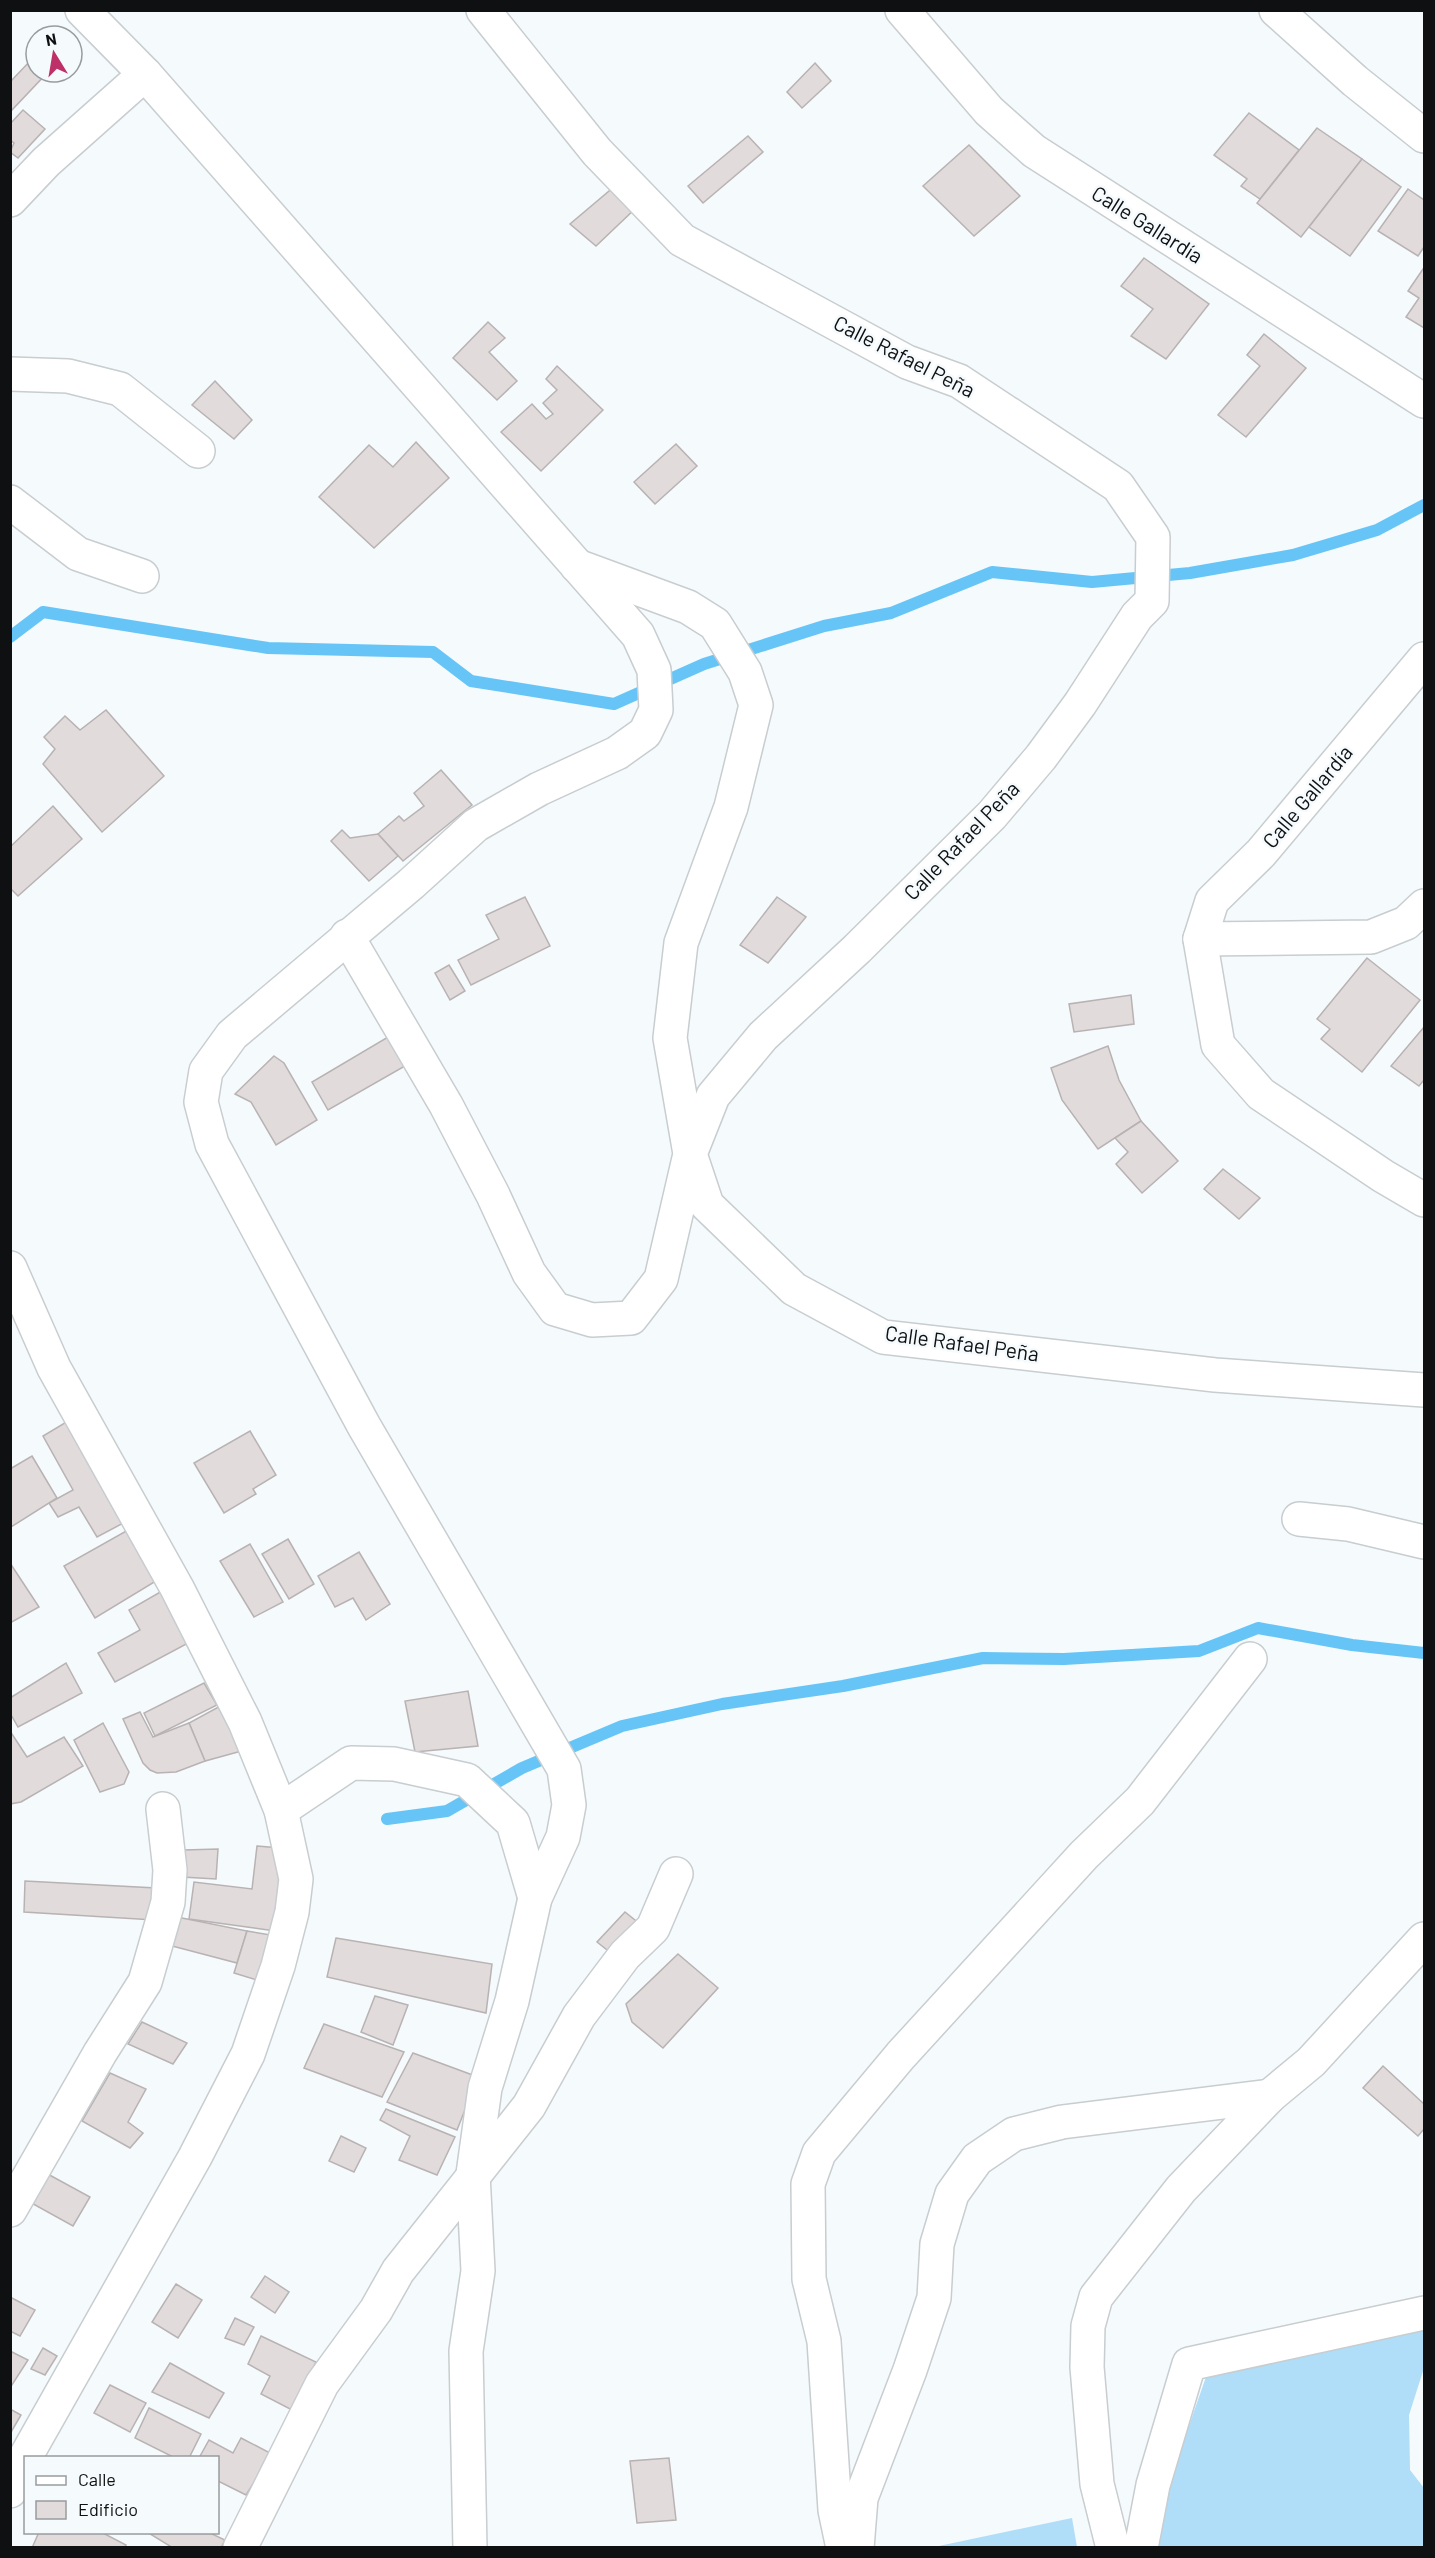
<svg xmlns="http://www.w3.org/2000/svg" width="1435" height="2558" font-family="Barlow,sans-serif">
<rect width="100%" height="100%" fill="#f5fafd"/>
<g fill="#b0ddf7">
<polygon points="1424,2329 1424,2368 1409,2415 1410,2470 1424,2488 1424,2547 1158,2548 1158,2515 1206,2377"/>
<polygon points="1072,2518 1077,2547 934,2547"/>
</g>
<g fill="none" stroke-linecap="round" stroke-linejoin="round">
<g stroke="#66c5f6" stroke-width="12">
<polyline points="10,637 43,612 268,648 433,652 471,681 614,704 704,664 824,626 891,613 992,572 1092,582 1190,573 1293,555 1377,530 1424,505"/>
<polyline points="387,1819 447,1811 522,1768 622,1726 722,1704 843,1686 983,1658 1064,1659 1199,1651 1258,1628 1352,1645 1424,1653"/>
</g>
</g>
<g fill="#e1dbdc" stroke="#b8b2b3" stroke-width="1.5">
<polygon points="31,60 36,64 36,72 47,73 10,112 10,78 12,80"/>
<polygon points="815,63 831,81 802,108 787,92"/>
<polygon points="23,110 45,129 18,158 10,152 14,143 10,140 10,124"/>
<polygon points="1249,113 1299,150 1260,199 1241,186 1247,179 1214,155"/>
<polygon points="1317,128 1362,159 1301,237 1257,203"/>
<polygon points="748,136 763,152 703,203 688,186"/>
<polygon points="969,145 1020,196 974,236 923,186"/>
<polygon points="1362,159 1401,187 1350,256 1309,227"/>
<polygon points="615,186 638,206 596,246 570,224"/>
<polygon points="1408,189 1424,200 1424,247 1418,256 1378,231"/>
<polygon points="1144,258 1209,304 1166,359 1131,336 1153,309 1121,286"/>
<polygon points="1423,269 1424,270 1424,328 1406,317 1419,298 1408,291"/>
<polygon points="488,322 505,338 489,352 517,381 497,400 453,358"/>
<polygon points="1264,334 1306,368 1246,437 1218,415 1260,366 1247,355"/>
<polygon points="557,366 603,410 541,471 501,432 532,404 546,419 553,414 543,403 557,390 546,379"/>
<polygon points="215,381 252,420 234,439 192,405"/>
<polygon points="416,442 449,478 374,548 319,497 369,445 393,467"/>
<polygon points="676,444 697,466 655,504 634,482"/>
<polygon points="106,710 164,776 102,832 43,764 55,749 44,737 65,716 80,730"/>
<polygon points="441,770 472,805 403,861 378,834 399,816 404,821 424,806 414,793"/>
<polygon points="53,806 82,839 18,896 10,888 10,847"/>
<polygon points="342,830 350,838 378,834 398,856 369,881 331,841"/>
<polygon points="525,897 550,946 471,985 458,960 499,939 486,915"/>
<polygon points="777,897 806,917 768,963 740,945"/>
<polygon points="1367,958 1420,1000 1362,1072 1321,1039 1330,1029 1317,1019"/>
<polygon points="449,965 465,991 450,1000 435,973"/>
<polygon points="1131,995 1134,1024 1074,1032 1069,1004"/>
<polygon points="1424,1027 1424,1080 1419,1086 1391,1066"/>
<polygon points="388,1037 405,1066 328,1110 312,1082"/>
<polygon points="1108,1046 1119,1080 1141,1121 1098,1149 1062,1100 1051,1068"/>
<polygon points="274,1056 284,1063 317,1120 276,1145 251,1102 235,1094"/>
<polygon points="1141,1121 1178,1161 1142,1193 1116,1164 1128,1152 1115,1138"/>
<polygon points="1223,1169 1260,1198 1239,1219 1204,1189"/>
<polygon points="73,1418 129,1520 97,1537 79,1507 58,1517 49,1503 73,1490 43,1436"/>
<polygon points="250,1431 276,1475 253,1489 256,1494 224,1513 194,1463"/>
<polygon points="32,1456 57,1498 11,1527 10,1469"/>
<polygon points="128,1530 156,1581 95,1618 64,1566"/>
<polygon points="288,1539 314,1584 289,1599 262,1554"/>
<polygon points="250,1544 283,1602 254,1617 220,1561"/>
<polygon points="359,1552 390,1604 366,1620 353,1598 335,1607 318,1576"/>
<polygon points="10,1563 39,1607 10,1623"/>
<polygon points="162,1591 192,1641 115,1682 98,1653 140,1630 129,1610"/>
<polygon points="66,1663 82,1693 18,1727 10,1713 10,1698"/>
<polygon points="204,1683 217,1705 155,1736 144,1713"/>
<polygon points="468,1691 478,1746 415,1752 405,1701"/>
<polygon points="235,1698 260,1746 205,1761 189,1723"/>
<polygon points="140,1712 153,1737 189,1723 205,1761 176,1772 157,1773 150,1770 143,1763 123,1719"/>
<polygon points="103,1723 129,1772 124,1784 100,1792 74,1740"/>
<polygon points="10,1731 27,1757 64,1737 83,1766 21,1802 10,1804"/>
<polygon points="257,1846 292,1849 282,1932 189,1919 194,1882 252,1889"/>
<polygon points="218,1849 216,1879 182,1877 184,1850"/>
<polygon points="25,1881 156,1888 154,1920 24,1912"/>
<polygon points="625,1912 645,1928 616,1957 597,1942"/>
<polygon points="177,1917 247,1931 237,1963 172,1946"/>
<polygon points="247,1931 283,1937 270,1984 234,1973"/>
<polygon points="336,1938 492,1964 486,2013 327,1977"/>
<polygon points="678,1954 718,1988 663,2048 632,2022 626,2004"/>
<polygon points="375,1996 408,2005 393,2045 361,2032"/>
<polygon points="142,2022 187,2043 173,2064 128,2044"/>
<polygon points="324,2024 404,2052 382,2097 304,2068"/>
<polygon points="413,2053 478,2077 457,2130 387,2102"/>
<polygon points="1383,2066 1424,2104 1424,2129 1418,2136 1363,2088"/>
<polygon points="110,2073 146,2089 128,2122 143,2133 130,2148 82,2121"/>
<polygon points="386,2109 455,2137 437,2175 399,2160 410,2136 380,2120"/>
<polygon points="341,2136 366,2148 354,2172 329,2161"/>
<polygon points="44,2172 90,2197 73,2226 26,2200"/>
<polygon points="265,2276 289,2292 275,2313 251,2297"/>
<polygon points="176,2284 202,2300 178,2338 152,2322"/>
<polygon points="10,2297 35,2310 20,2336 10,2331"/>
<polygon points="235,2318 254,2327 244,2345 225,2338"/>
<polygon points="261,2336 316,2362 292,2410 261,2394 270,2376 248,2364"/>
<polygon points="43,2348 57,2356 45,2375 31,2369"/>
<polygon points="10,2351 28,2360 10,2388"/>
<polygon points="170,2363 224,2393 209,2418 152,2392"/>
<polygon points="110,2385 146,2403 130,2432 94,2413"/>
<polygon points="149,2408 201,2434 189,2458 175,2458 135,2438"/>
<polygon points="10,2409 21,2415 10,2434"/>
<polygon points="241,2438 272,2454 246,2495 218,2481 218,2458 199,2458 209,2440 233,2453"/>
<polygon points="669,2458 676,2520 637,2523 630,2461"/>
<polygon points="39,2532 101,2532 126,2545 124,2548 32,2548"/>
<polygon points="147,2532 208,2532 225,2540 221,2548 173,2548"/>
</g>
<g fill="none" stroke-linecap="round" stroke-linejoin="round">
<defs>
<g id="minor">
<polyline points="82,10 145,74 638,635 654,670 656,710 645,733 617,753 539,789 476,825 411,884 232,1035 206,1071 201,1102 212,1144 364,1426 564,1769 569,1805 563,1837 535,1898 512,2001 485,2088 473,2174 478,2271 466,2351 470,2548"/>
<polyline points="483,10 597,152 682,240 907,362 959,381 1118,486 1153,537 1152,601 1137,616 1080,704 1041,757 992,815 857,949 763,1036 713,1096 690,1154 707,1205 794,1289 883,1337 1215,1375 1424,1390"/>
<polyline points="902,10 989,111 1034,151 1424,401"/>
<polyline points="1276,10 1355,81 1424,136"/>
<polyline points="10,200 46,162 145,74"/>
<polyline points="10,374 68,376 120,389 198,451"/>
<polyline points="10,502 78,554 142,576"/>
<polyline points="1424,659 1261,853 1212,901 1200,939 1218,1045 1261,1094 1383,1176 1424,1200"/>
<polyline points="347,936 446,1105 493,1195 529,1273 555,1309 592,1320 631,1318 661,1279 690,1154 670,1038 681,943 731,807 756,705 745,672 715,624 688,607 577,566"/>
<polyline points="1200,939 1371,937 1406,923 1424,906"/>
<polyline points="10,1268 54,1368 177,1588 245,1722 281,1810 296,1879 292,1912 278,1966 248,2054 195,2157 26,2456 10,2491"/>
<polyline points="1299,1519 1348,1524 1424,1542"/>
<polyline points="281,1810 351,1763 394,1764 467,1780 513,1823 535,1898"/>
<polyline points="10,2210 100,2053 145,1982 168,1902 170,1870 163,1809"/>
<polyline points="240,2548 322,2384 376,2310 398,2271 529,2106 579,2016 625,1955 653,1928 676,1874"/>
<polyline points="843,2548 835,2510 824,2341 809,2279 808,2184 819,2153 901,2055 1084,1855 1140,1801 1250,1659"/>
<polyline points="857,2548 861,2498 910,2370 934,2298 937,2244 952,2194 977,2159 1014,2134 1062,2122 1270,2096"/>
<polyline points="1113,2548 1097,2484 1087,2367 1088,2326 1096,2297 1181,2189 1270,2096 1311,2062 1424,1939"/>
<polyline points="1141,2548 1153,2485 1189,2364 1424,2313"/>
</g>
</defs>
<use href="#minor" stroke="#c8cdd0" stroke-width="36"/>
<use href="#minor" stroke="#fff" stroke-width="33"/>
</g>
<g text-anchor="middle" stroke-width="5" stroke-linejoin="round" paint-order="stroke">
<g font-size="21" fill="#0f1011" stroke="#f5fafd">
<text transform="translate(1147 225) rotate(32)" y="7">Calle Gallardía</text>
<text transform="translate(904 357) rotate(27)" y="7">Calle Rafael Peña</text>
<text transform="translate(1308 797) rotate(-50)" y="7">Calle Gallardía</text>
<text transform="translate(962 841) rotate(-46)" y="7">Calle Rafael Peña</text>
<text transform="translate(962 1344) rotate(8)" y="7">Calle Rafael Peña</text>
</g>
</g>
<rect width="1435" height="2558" fill="none" stroke="#0f1011" stroke-width="24"/>
<rect x="24" y="2456" width="195" height="78" fill="#f5fafd" stroke="#999c9f" stroke-width="1.5"/>
<rect x="36" y="2476" width="30" height="9" fill="#ffffff" stroke="#999c9f" stroke-width="1.5"/>
<text x="78" y="2486" font-size="18" fill="#0f1011">Calle</text>
<rect x="36" y="2501" width="30" height="18" fill="#e1dbdc" stroke="#999c9f" stroke-width="1.5"/>
<text x="78" y="2516" font-size="18" fill="#0f1011">Edificio</text>
<g transform="translate(54 54) rotate(349)"><circle r="28" fill="#f5fafd" stroke="#999c9f" stroke-width="1.5"/>
<path d="M0-4.5L10 22L0 15L-10 22Z" fill="#bd3168"/>
<text y="-9" font-size="16" font-weight="bold" text-anchor="middle" fill="#0f1011">N</text>
</g>
</svg>
